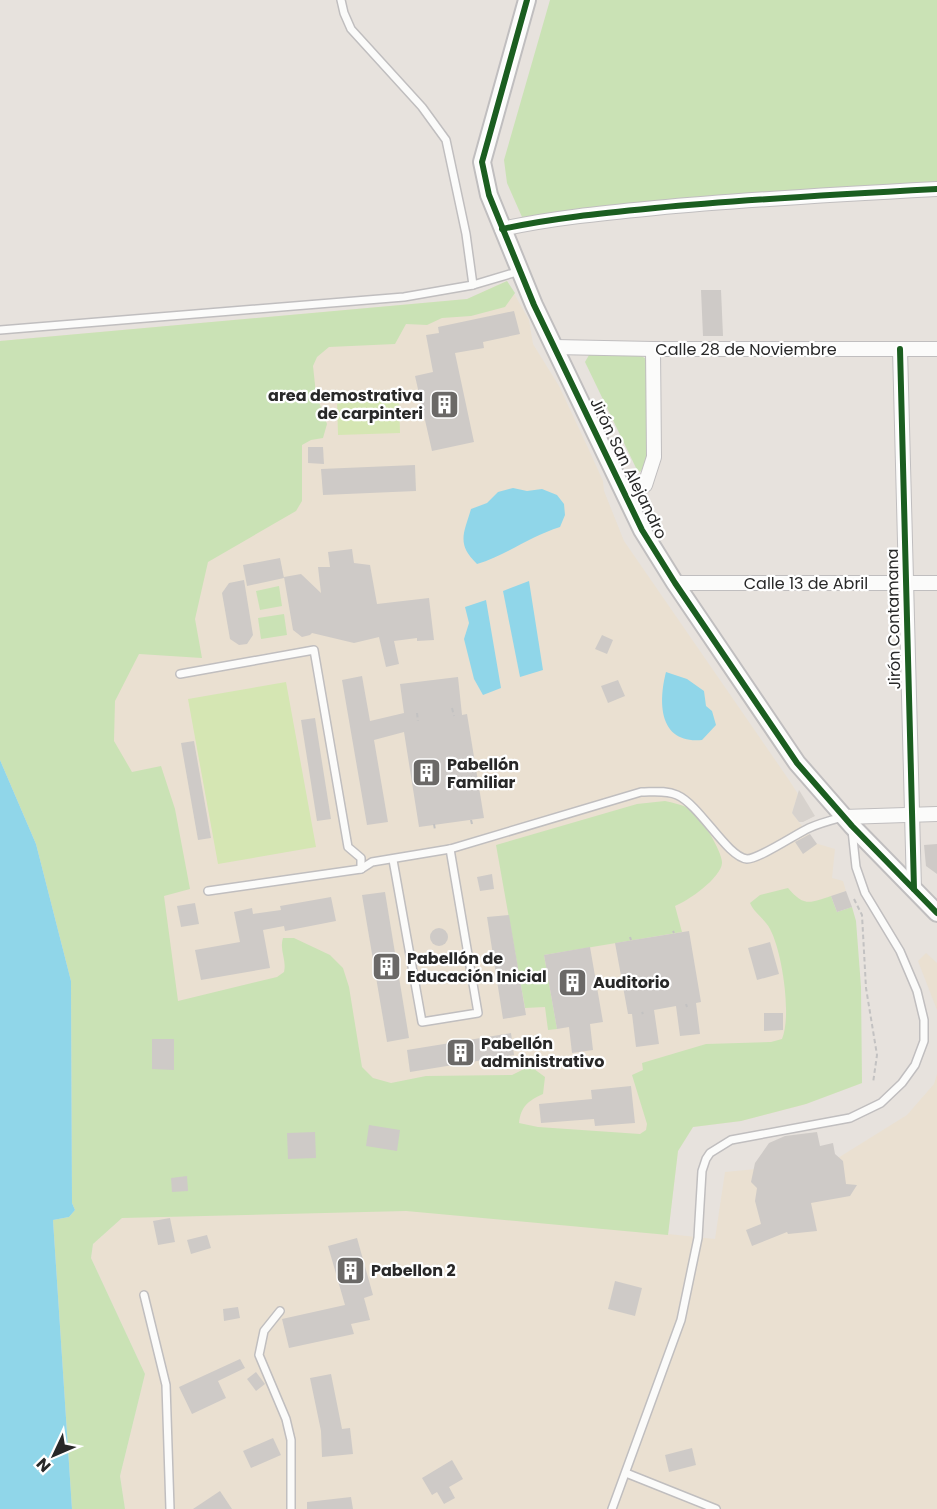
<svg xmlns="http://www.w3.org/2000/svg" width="937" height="1509" font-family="Poppins,sans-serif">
<rect width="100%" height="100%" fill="#e7e2dd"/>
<g fill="#eae0d1">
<polygon points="507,281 529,320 533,344 559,386 589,450 603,481 604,491 624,541 789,780 798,794 792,813 815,843 835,849 832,878 843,881 846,891 831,897 837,912 852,907 862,1083 803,1105 741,1121 693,1127 678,1151 668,1234 715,1239 725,1172 778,1167 809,1176 907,1115 934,1084 937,1074 937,1509 125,1509 120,1476 145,1374 91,1258 93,1244 122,1218 0,341 467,299"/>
<polygon points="926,953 937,963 937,1010 918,961"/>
</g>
<g fill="#cae2b5">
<polygon points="550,0 937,0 937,182 613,205 522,217 507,183 504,160"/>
<path d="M507 281 515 293 505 307 471 316 442 318 427 325 406 324 395 344 329 347 317 357 313 366 316 394 327 424 323 438 311 440 302 445V501L296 511 208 562 195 619 202 658 139 654 115 701 114 741 132 772 161 766 175 809 190 889 164 896 178 1001 277 977 284 972C287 960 279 950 283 938H294L330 955 343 968 349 987 362 1067 373 1078 391 1083 426 1076 512 1075 530 1066 545 1077 543 1094C528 1101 521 1106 519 1123L538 1127 640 1134 646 1130 647 1124 632 1075 643 1070 642 1063 706 1044 771 1042 782 1039C792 1015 782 951 770 929 765 919 755 914 750 903L760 895 788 888C804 907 810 903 831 896L837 912 852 907 856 921 861 987 862 1083 806 1104 741 1121 693 1127 678 1151 668 1235 406 1211 122 1218 93 1244 91 1258 145 1374 120 1476 125 1509H72L53 1220 69 1217 75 1210 72 1203 71 981 36 844 0 760V341L467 299Z"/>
<polygon points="589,355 640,355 646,359 649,452 643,468 640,472 637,470 585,362"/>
<polygon points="279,586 282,606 260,610 256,591"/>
<polygon points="284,614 287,635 261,639 258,618"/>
<path d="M665 801C674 803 684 805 692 810 700 815 723 853 722 863 721 878 688 901 675 906L682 932 544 955 557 1029 548 1030 545 1007 525 1008 496 845 637 804Z"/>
</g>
<g fill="#d5e6b3">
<polygon points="399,398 400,433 338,435 337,400"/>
<polygon points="286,682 316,847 218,864 188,699"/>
</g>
<polygon fill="#d7d2cd" points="799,790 815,816 803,822 799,822 792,813"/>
<g fill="#90d6e9">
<path d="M513 488 527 491 542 489 557 495 564 504 565 515 560 527C531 536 506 555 477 564 456 544 464 533 471 509L487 503 498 492Z"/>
<polygon points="529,581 543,670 520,677 503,591"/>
<polygon points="486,600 501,688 483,695 474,679 464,639 469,623 465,607"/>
<path d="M666 672 687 679 704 691 706 706 712 711 716 725 702 740C659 744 658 703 666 672Z"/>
<polygon points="0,760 36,844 71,981 72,1203 75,1210 69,1217 53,1220 72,1509 0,1509"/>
</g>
<g fill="#cecac7">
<polygon points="701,290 721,290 723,336 703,336"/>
<polygon points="514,311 520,334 483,342 484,348 455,353 474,442 432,451 415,376 433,372 426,335 439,333 438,327"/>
<polygon points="308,447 323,447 324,464 308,463"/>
<polygon points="415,465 416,491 323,495 321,469"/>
<polygon points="352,549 354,563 370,565 377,604 429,598 434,640 417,641 417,638 394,641 399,664 386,667 379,637 354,643 312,633 310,635 302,637 293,630 284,577 301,574 321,593 318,567 330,567 328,552"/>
<polygon points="280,558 284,578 247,586 243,565"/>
<polygon points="244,580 253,635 247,644 239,645 230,639 222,593 229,583"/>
<polygon points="602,635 613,640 607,654 595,649"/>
<polygon points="362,676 370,721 404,713 400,684 458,677 462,715 467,714 484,818 419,827 404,732 374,740 388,822 367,825 342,680"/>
<polygon points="618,680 625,696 608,703 601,686"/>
<polygon points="315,718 331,819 317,821 301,720"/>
<polygon points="194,741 211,838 198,840 181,743"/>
<polygon points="810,834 817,844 803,854 795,842"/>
<polygon points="937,844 937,874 926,866 924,845"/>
<polygon points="492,874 494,889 480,891 477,877"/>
<polygon points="846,891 852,907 837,912 831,896"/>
<polygon points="385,892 409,1038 387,1042 362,895"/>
<polygon points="331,897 336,921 285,931 284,926 263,930 270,968 201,980 195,950 240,942 234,912 252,908 253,914 281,910 280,906"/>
<polygon points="195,903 199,924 181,927 177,906"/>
<polygon points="509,915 526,1015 503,1019 487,917"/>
<circle cx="439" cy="937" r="9"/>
<polygon points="689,931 701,1002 696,1003 700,1034 680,1036 676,1006 654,1010 659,1044 636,1047 632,1014 628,1014 615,943"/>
<polygon points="770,942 779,974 757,980 748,948"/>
<polygon points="590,947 603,1022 590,1024 593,1050 572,1053 569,1027 557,1029 544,955"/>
<polygon points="764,1013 783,1013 783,1030 764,1031"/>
<polygon points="511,1033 514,1055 410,1072 407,1050"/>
<polygon points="152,1039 174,1039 174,1070 152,1069"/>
<polygon points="631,1086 635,1123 595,1126 594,1119 541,1123 539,1104 592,1099 591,1090"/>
<polygon points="369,1125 400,1130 397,1151 366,1146"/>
<polygon points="315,1132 316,1158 288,1159 287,1133"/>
<polygon points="817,1132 820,1146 833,1143 835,1154 843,1161 846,1184 857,1185 850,1196 811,1203 817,1231 788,1234 787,1232 752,1246 746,1230 761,1224 755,1201 757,1188 751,1182 755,1163 769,1143 785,1136"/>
<polygon points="187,1176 188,1191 172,1192 171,1178"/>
<polygon points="170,1218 175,1242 158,1245 153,1221"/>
<polygon points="207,1235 211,1248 191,1254 187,1240"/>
<polygon points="357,1238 373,1295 364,1298 370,1320 351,1324 354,1334 289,1348 282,1319 345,1305 328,1246"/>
<polygon points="615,1281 642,1288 635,1316 608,1309"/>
<polygon points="238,1307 240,1318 224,1321 223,1309"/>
<polygon points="240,1359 245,1368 218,1381 226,1398 192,1414 179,1387"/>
<polygon points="256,1372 265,1384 256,1391 247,1379"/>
<polygon points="331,1374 342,1429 350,1428 353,1454 322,1457 321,1431 310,1378"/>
<polygon points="273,1438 281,1455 251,1468 243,1451"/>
<polygon points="692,1448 696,1465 669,1472 665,1455"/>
<polygon points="452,1460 463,1479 449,1487 455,1498 444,1504 437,1492 432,1495 422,1478"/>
<polygon points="220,1491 232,1509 193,1509"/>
<polygon points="351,1497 353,1509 307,1509 307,1502"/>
</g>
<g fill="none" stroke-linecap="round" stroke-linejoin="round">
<defs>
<g id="service">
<polyline points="341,0 344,13 351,29 422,107 446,140 466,234 473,285"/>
<polyline points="0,330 404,297 473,285 520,271"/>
<polyline points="180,674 314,650 348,847 361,858 361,869"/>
<polyline points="393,860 422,1022 478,1013 450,849"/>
<path d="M208 891 361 869 372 862 450 849 641 792C653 792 666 790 677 795 700 805 727 857 747 859 759 859 796 834 809 828 820 823 832 820 843 817"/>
<polyline points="144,1295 166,1385 170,1509"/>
<polyline points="280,1311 264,1331 259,1355 286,1419 291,1440 291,1509"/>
<polyline points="626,1473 716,1509"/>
<polyline points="612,1509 681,1320 698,1238 702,1171 706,1159 710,1153 731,1140 850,1118 881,1103 902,1083 915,1065 924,1041 924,1020 917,991 900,951 865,893 856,867 852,830"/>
</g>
<g id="minor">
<path d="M502 229C552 218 604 213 655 208 749 199 843 194 937 189"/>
<polyline points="555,347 653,349 937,349"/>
<polyline points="900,349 914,889"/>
<polyline points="625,495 645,485 654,457 653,349"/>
<polyline points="675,583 937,583"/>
<polyline points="844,817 937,814"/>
</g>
<polyline id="tertiary" points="527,0 482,162 489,195 534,305 642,530 675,583 797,763 852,826 937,913"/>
</defs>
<use href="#service" stroke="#c0bebf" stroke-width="10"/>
<use href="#minor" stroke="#c0bebf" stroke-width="16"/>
<use href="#tertiary" stroke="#c0bebf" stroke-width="20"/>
<g stroke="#c3c2c2" stroke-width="2" stroke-dasharray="4.5 3" stroke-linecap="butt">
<polyline points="452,708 454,716"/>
<polyline points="417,713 418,721"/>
<polyline points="471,820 472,824"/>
<polyline points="434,824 435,830"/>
<polyline points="854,899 862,915 866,988 877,1055 873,1083"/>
<polyline points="673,931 674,933"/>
<polyline points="630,937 631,940"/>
<polyline points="686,1004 687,1007"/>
<polyline points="642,1012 643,1014"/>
</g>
<use href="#service" stroke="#fbfbfa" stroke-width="7"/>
<use href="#minor" stroke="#fbfbfa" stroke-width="14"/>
<use href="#tertiary" stroke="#fbfbfa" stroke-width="16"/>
<defs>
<g id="cycleway">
<polyline points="527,0 482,162 489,195 534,305 642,530 675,583 797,763 852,826 937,913"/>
<path d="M502 229C552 218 604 213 655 208 749 199 843 194 937 189"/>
<polyline points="900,349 914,889"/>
</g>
</defs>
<use href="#cycleway" stroke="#fff" stroke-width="10"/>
<use href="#cycleway" stroke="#1b5e20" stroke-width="6"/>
</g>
<defs>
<symbol id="building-square" viewBox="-11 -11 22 22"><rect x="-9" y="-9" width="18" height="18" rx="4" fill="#6b6967" stroke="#fff"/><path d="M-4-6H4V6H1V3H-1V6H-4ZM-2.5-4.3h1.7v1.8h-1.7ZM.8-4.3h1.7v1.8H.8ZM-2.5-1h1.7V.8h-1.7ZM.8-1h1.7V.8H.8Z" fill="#fff"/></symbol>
</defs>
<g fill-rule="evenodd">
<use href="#building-square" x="428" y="388" width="33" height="33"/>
<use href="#building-square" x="410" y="756" width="33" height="33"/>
<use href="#building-square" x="370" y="950" width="33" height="33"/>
<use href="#building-square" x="556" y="966" width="33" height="33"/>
<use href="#building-square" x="444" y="1036" width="33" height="33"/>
<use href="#building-square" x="334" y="1254" width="33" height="33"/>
</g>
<g text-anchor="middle" stroke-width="4.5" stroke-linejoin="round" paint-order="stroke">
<g font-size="16" fill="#282828" stroke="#fff">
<text x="746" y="355">Calle 28 de Noviembre</text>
<text transform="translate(629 468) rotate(64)" y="6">Jirón San Alejandro</text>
<text x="806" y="589">Calle 13 de Abril</text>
<text transform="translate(893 619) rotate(-91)" y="6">Jirón Contamana</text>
</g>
<g font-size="16" font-weight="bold" fill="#282828" stroke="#fff" text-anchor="start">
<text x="423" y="401" text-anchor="end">area demostrativa<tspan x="423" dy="18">de carpinteri</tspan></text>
<text x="447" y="770">Pabellón<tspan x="447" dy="18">Familiar</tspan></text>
<text x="407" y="964">Pabellón de<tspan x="407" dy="18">Educación Inicial</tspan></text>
<text x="593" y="988">Auditorio</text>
<text x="481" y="1049">Pabellón<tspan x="481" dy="18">administrativo</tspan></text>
<text x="371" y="1276">Pabellon 2</text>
</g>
</g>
<g transform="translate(54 1455) rotate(226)" stroke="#ffffff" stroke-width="4.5" paint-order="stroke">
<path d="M0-4.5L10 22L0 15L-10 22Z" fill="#282828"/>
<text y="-9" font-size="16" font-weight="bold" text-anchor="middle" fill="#282828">N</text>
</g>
</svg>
